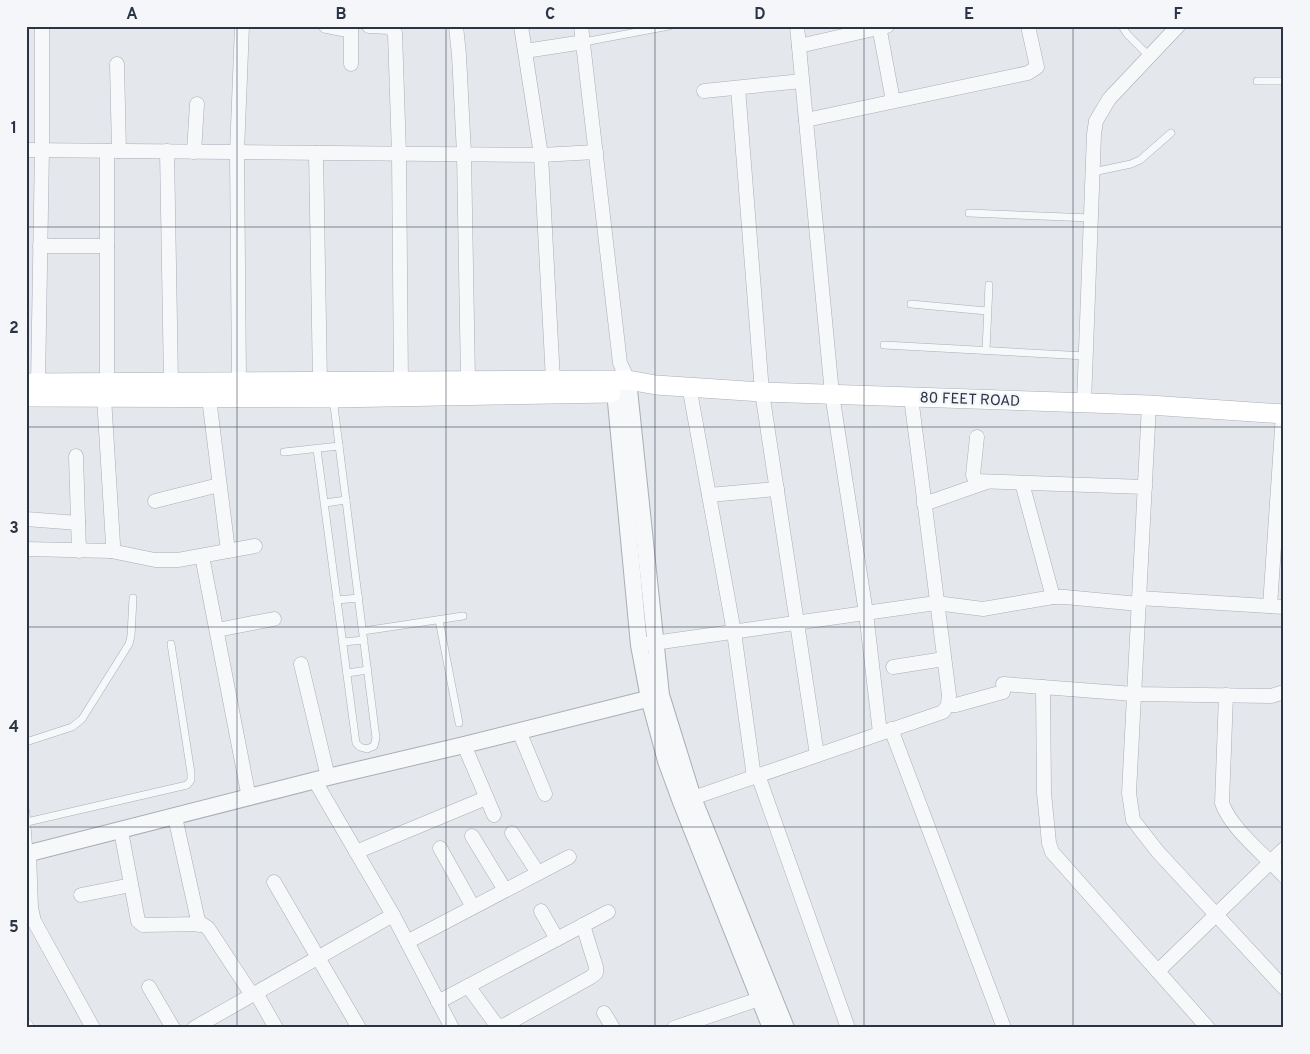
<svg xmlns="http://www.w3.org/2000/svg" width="1310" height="1054" font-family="Overpass,sans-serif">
<rect width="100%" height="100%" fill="#e4e7ec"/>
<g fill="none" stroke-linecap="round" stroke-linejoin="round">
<defs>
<g id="service">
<polyline points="1122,26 1127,34 1149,56"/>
<polyline points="584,42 669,26"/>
<polyline points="1257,81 1284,81"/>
<polyline points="1093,172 1131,164 1140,160 1171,133"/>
<polyline points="969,213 1091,218"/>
<polyline points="911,304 987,311"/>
<polyline points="884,345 1086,356"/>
<polyline points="986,350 989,285"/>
<polyline points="317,449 356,743 360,747 367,749 374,746 376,738 333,398"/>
<polyline points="284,452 339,446"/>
<polyline points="325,503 346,500"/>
<polyline points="337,600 359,598"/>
<polyline points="439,620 459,723"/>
<polyline points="363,631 463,616"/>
<polyline points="343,642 364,640"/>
<polyline points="347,673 368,670"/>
<polyline points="26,742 72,727 82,719 129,644 131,636 133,598"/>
<polyline points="26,812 29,853"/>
<polyline points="27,822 187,785 191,780 191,773 171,644"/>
</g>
<g id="minor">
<polyline points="326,26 351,31"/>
<polyline points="369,26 390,27 395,33 399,154 401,382"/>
<polyline points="456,26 459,55 464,154 468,381"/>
<polyline points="521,26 541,155 553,380"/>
<polyline points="581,26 620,363 628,380"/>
<polyline points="797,26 832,394 866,613 880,733"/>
<polyline points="879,26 893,101"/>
<polyline points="799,46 887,26"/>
<polyline points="525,51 584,42"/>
<polyline points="117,64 119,151"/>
<polyline points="351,64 351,26"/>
<polyline points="738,88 762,392 817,755"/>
<polyline points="704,91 802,81"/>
<polyline points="806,120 1028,73 1037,67 1028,26"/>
<polyline points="26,150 541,155 596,152"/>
<polyline points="107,151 107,383"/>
<polyline points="167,151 171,382"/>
<polyline points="194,152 197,104"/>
<polyline points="316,153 320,382"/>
<polyline points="40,246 107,246"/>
<polyline points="239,382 237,152 242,26"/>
<polyline points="38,383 42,150 42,26"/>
<polyline points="689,386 734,632 754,777"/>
<polyline points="209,398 228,551"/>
<polyline points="1084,403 1094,134 1096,121 1109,99 1178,26"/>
<polyline points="1149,405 1129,793 1133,820 1158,852 1284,988"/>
<polyline points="977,437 973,475 976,481 1145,487"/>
<polyline points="76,456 79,551"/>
<polyline points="1022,483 1053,597"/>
<polyline points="709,495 777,489"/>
<polyline points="155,501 219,485"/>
<polyline points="924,504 987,482"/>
<polyline points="26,519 78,523"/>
<polyline points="26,549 111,551 113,544 104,397"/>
<polyline points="111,551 155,560 178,560 255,546"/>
<polyline points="202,556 249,798"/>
<polyline points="1139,598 1284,607"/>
<polyline points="1270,606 1283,414"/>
<polyline points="217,630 274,619"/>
<polyline points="647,644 936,603 983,609 1053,597 1065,597 1139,604"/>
<polyline points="301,664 328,777"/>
<polyline points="893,667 944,659"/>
<polyline points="1003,684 1134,694 1271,696 1284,692"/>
<polyline points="1043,687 1044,793 1049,843 1052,852 1208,1028"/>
<path d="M1226 695 1222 803C1231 829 1265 855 1284 876"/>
<polyline points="948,705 956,705 1003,692"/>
<polyline points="891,729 1004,1028"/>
<polyline points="519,731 545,794"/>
<polyline points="464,745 494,815"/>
<polyline points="758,775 848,1028"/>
<polyline points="315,781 393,915 452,1028"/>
<polyline points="684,801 943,712 948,705 949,695 911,397"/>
<polyline points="175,817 199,925"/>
<polyline points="121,831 138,921 143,925 202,924 208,928 252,995"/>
<polyline points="512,833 538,873"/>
<polyline points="472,836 505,890"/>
<polyline points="440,848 473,907"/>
<polyline points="356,852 486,798"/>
<polyline points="29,854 31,908 34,921 93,1028"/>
<polyline points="274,882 359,1028"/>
<polyline points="81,895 131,885"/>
<polyline points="541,911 557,939"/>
<polyline points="407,942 569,857"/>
<polyline points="1158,971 1284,849"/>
<polyline points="468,986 495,1023 499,1026 505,1025 591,977 596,973 596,967 583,925"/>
<polyline points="149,987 173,1028"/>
<polyline points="256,993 276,1028"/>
<polyline points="438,1002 608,912"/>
<polyline points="604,1013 613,1028"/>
<polyline points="26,1026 27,1028"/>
<polyline points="194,1028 393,915"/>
<polyline points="674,1028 768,996"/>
</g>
<g id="tertiary">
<polyline points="628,380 661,695 693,798 786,1028"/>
<polyline points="614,381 639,645 649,698 666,761 681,802 771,1028"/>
<polyline points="26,854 328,777 464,745 659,696"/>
</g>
<g id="secondary">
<polyline points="26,383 628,380 656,385 762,392 1149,405 1284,414"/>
<polyline points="26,397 333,398 611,393"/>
</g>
</defs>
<use href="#service" stroke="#a9aeb7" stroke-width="8"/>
<use href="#minor" stroke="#a9aeb7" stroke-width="15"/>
<use href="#tertiary" stroke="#a9aeb7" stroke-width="18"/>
<use href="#secondary" stroke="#a9aeb7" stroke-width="20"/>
<use href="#service" stroke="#f7f8fa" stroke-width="7"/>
<use href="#minor" stroke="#f7f8fa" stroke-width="14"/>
<use href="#tertiary" stroke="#f7f8fa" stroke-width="16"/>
<use href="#secondary" stroke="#fff" stroke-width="19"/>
</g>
<path fill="none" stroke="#2b3445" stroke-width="1" stroke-opacity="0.55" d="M237 26V1028M446 26V1028M655 26V1028M864 26V1028M1073 26V1028M26 227H1284M26 427H1284M26 627H1284M26 827H1284"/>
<g text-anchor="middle" stroke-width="4.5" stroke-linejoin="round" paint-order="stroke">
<g font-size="15" fill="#2b3445" stroke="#f4f6f9">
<text transform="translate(970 399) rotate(2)" y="5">80 FEET ROAD</text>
</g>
</g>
<rect width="1310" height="1054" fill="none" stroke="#f4f6f9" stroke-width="55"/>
<rect x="28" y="28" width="1254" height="998" fill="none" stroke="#2b3445" stroke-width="2"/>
<g font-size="16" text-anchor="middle" font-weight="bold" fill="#2b3445">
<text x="132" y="19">A</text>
<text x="341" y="19">B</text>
<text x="550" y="19">C</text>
<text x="760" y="19">D</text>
<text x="969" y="19">E</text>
<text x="1178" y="19">F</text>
<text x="14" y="133">1</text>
<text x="14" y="333">2</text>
<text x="14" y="533">3</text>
<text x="14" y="732">4</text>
<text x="14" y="932">5</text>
</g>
</svg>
